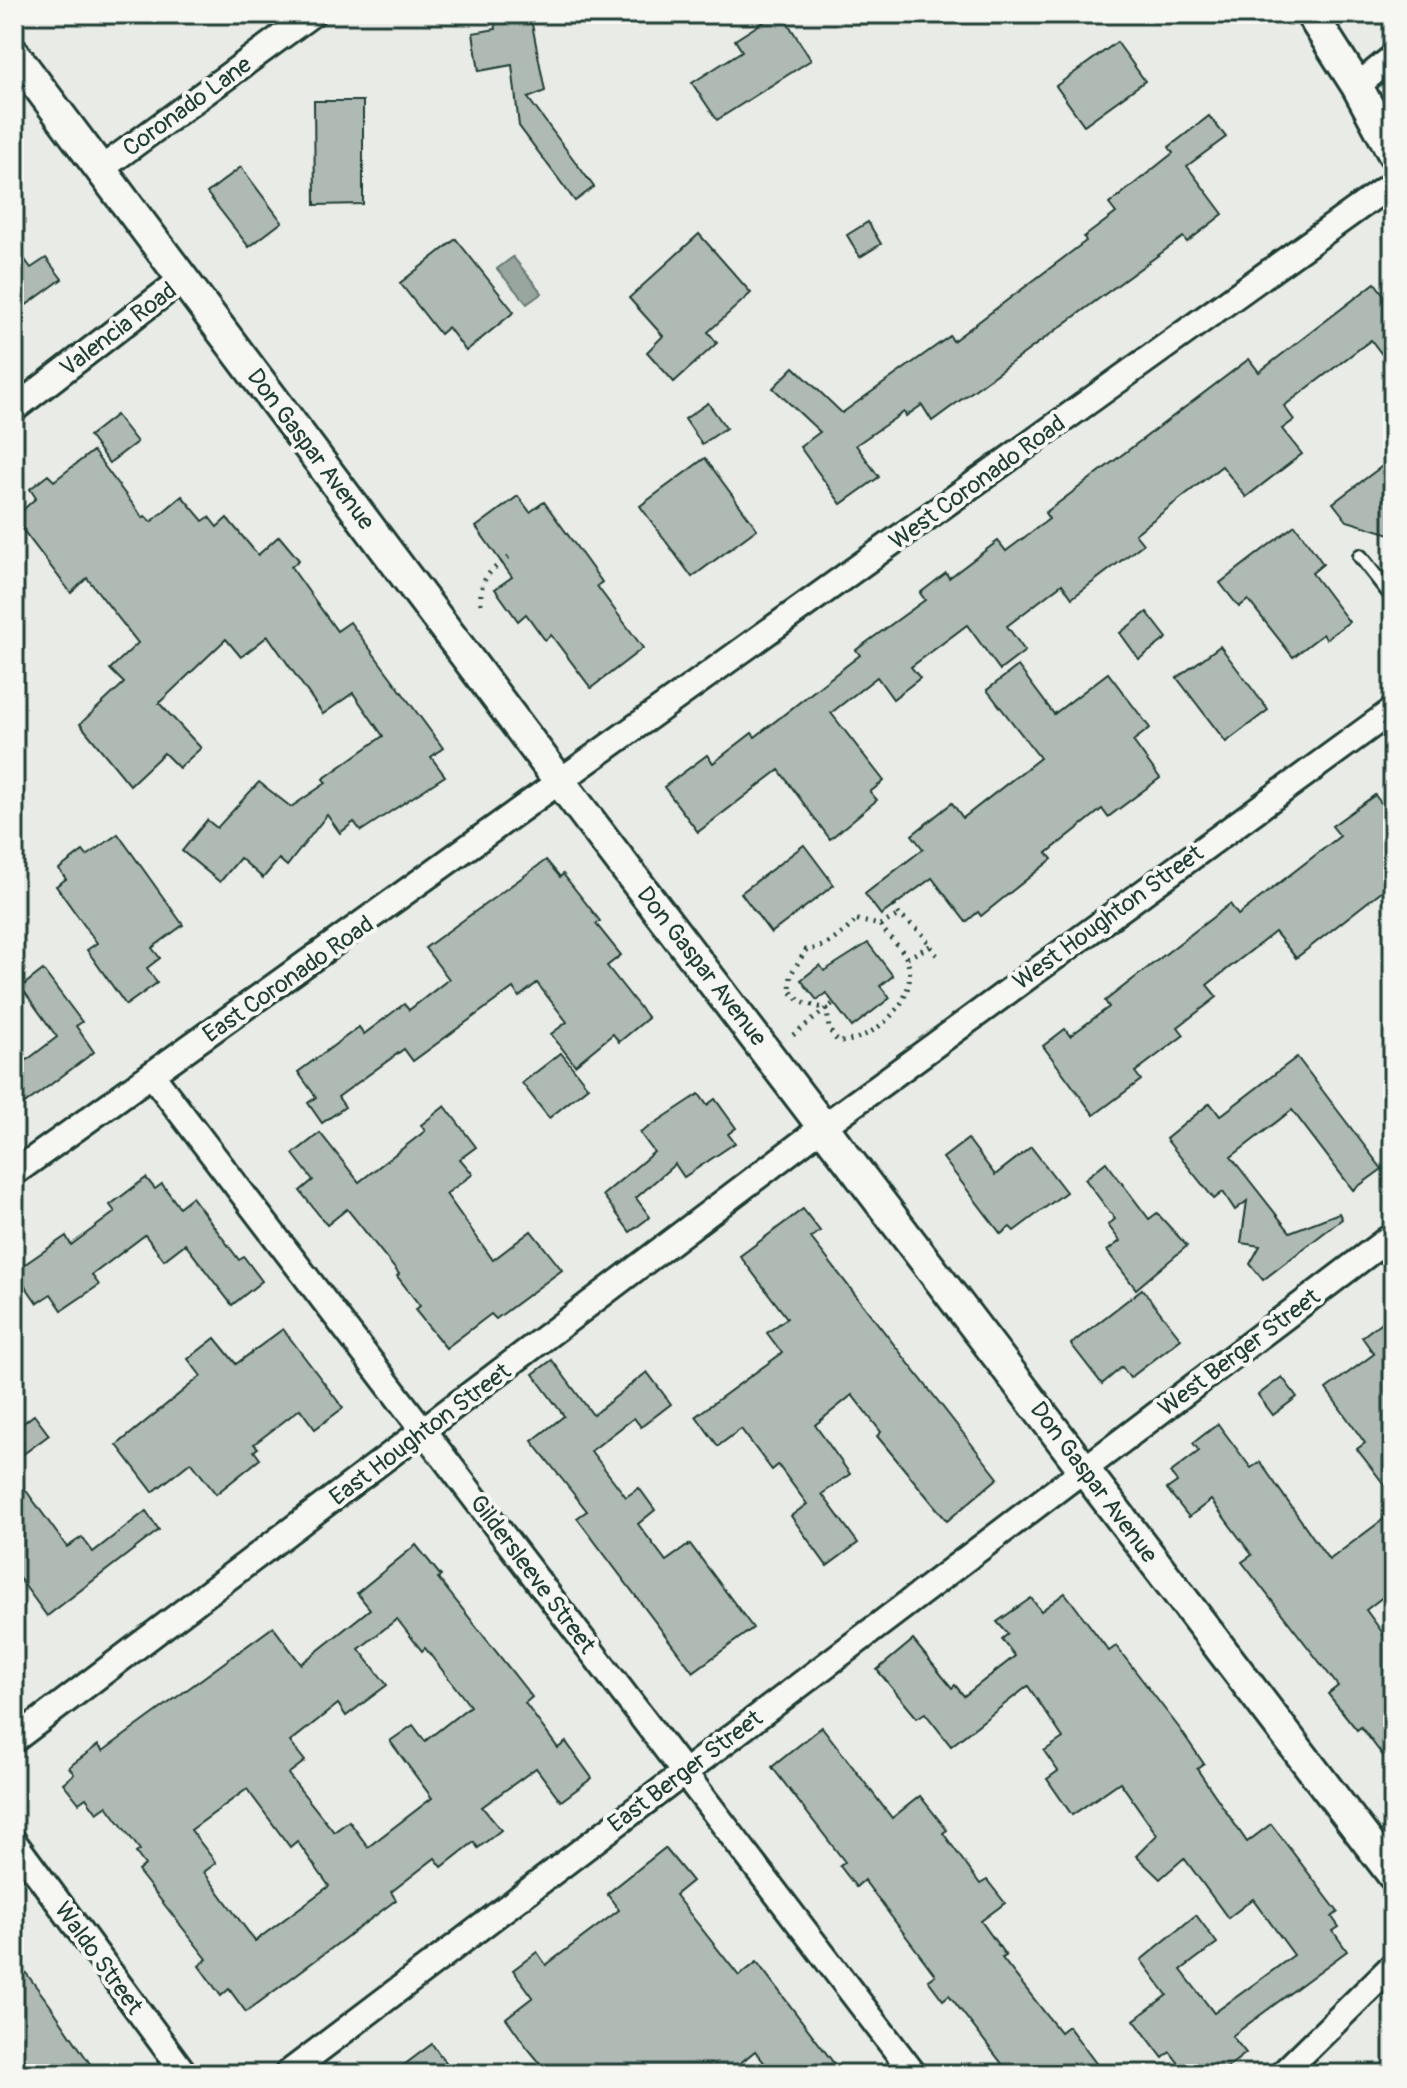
<svg xmlns="http://www.w3.org/2000/svg" width="1407" height="2088" font-family="Pangolin,sans-serif">
<rect width="100%" height="100%" fill="#e9ebe7"/>
<filter id="ink" filterUnits="userSpaceOnUse"><feTurbulence type="fractalNoise" baseFrequency=".0125" numOctaves="2"/><feDisplacementMap in="SourceGraphic" scale="16" xChannelSelector="R" yChannelSelector="G"/><feConvolveMatrix kernelMatrix="1 2 1 2 8 2 1 2 1" color-interpolation-filters="sRGB"/></filter>
<g filter="url(#ink)">
<polygon fill="#99a6a0" stroke="#687c75" stroke-width="2" points="513,257 542,293 527,304 497,269"/>
<g fill="#b0bab5" stroke="#1f3d34" stroke-width="2" fill-rule="evenodd">
<polygon points="493,14 530,14 545,91 528,98 594,187 575,201 519,126 512,65 479,71 473,33 496,29"/>
<polygon points="776,14 782,14 811,60 717,120 692,83 742,51 735,40"/>
<polygon points="1117,42 1145,81 1084,125 1056,86"/>
<polygon points="314,101 363,101 363,204 315,205"/>
<polygon points="1209,116 1226,137 1187,166 1223,214 1187,242 1183,237 932,421 922,405 906,416 904,412 856,445 879,477 841,504 800,447 820,432 773,388 794,367 842,413 950,336 953,341 1086,241 1084,237 1116,213 1109,204 1173,153 1169,147"/>
<polygon points="241,167 282,222 249,247 207,193"/>
<polygon points="868,222 881,244 860,257 847,235"/>
<polygon points="699,234 751,293 708,332 717,343 674,382 647,352 663,336 629,298"/>
<polygon points="456,239 514,312 466,351 448,327 440,334 400,283"/>
<polygon points="14,245 31,268 46,258 62,279 14,314"/>
<polygon points="1375,283 1393,307 1393,369 1371,340 1284,406 1294,420 1282,429 1302,454 1246,497 1222,466 1135,534 1143,544 1072,598 1062,584 1007,626 1025,651 1000,670 967,625 911,667 920,678 893,699 877,677 831,713 884,781 870,792 877,800 830,839 779,770 698,832 664,787 707,755 713,763 752,733 755,737 860,655 856,650 925,600 920,593 946,573 949,578 998,541 1006,551 1049,519 1045,513 1249,359 1259,372"/>
<polygon points="708,403 726,428 702,444 685,419"/>
<polygon points="116,415 137,442 109,463 89,436"/>
<polygon points="93,451 143,518 145,516 151,522 182,496 203,521 209,517 217,527 227,518 258,555 279,536 299,560 291,567 337,631 350,622 443,748 431,757 445,776 361,831 354,822 340,833 327,815 287,866 279,859 263,878 240,858 220,882 182,851 207,820 217,828 259,782 291,807 326,783 323,779 383,736 353,693 323,714 268,636 241,657 226,639 159,703 201,748 179,768 164,753 130,785 80,724 124,683 110,669 138,643 87,578 71,593 14,518 36,498 30,489 48,475 54,481"/>
<polygon points="705,458 757,529 692,577 640,506"/>
<polygon points="1393,458 1393,535 1347,521 1333,503"/>
<polygon points="518,496 530,512 544,502 602,582 597,586 643,648 591,688 551,635 545,640 526,614 518,621 495,589 512,577 476,527"/>
<polygon points="1295,525 1323,564 1312,573 1349,622 1326,639 1323,634 1293,657 1248,600 1239,607 1220,583"/>
<polygon points="1147,612 1167,638 1139,659 1120,633"/>
<polygon points="1220,646 1268,710 1226,742 1177,678"/>
<polygon points="1018,666 1054,714 1108,673 1150,728 1133,741 1160,778 1108,817 1102,809 1047,853 1052,859 981,916 978,912 966,922 932,878 881,915 865,894 923,849 912,835 952,803 963,818 1040,758 987,690"/>
<polygon points="1375,795 1393,819 1393,882 1296,958 1275,932 1207,985 1217,997 1178,1027 1184,1035 1135,1072 1141,1080 1094,1115 1043,1046 1065,1029 1070,1036 1109,1007 1105,1001 1230,904 1238,915 1340,836 1332,826"/>
<polygon points="118,834 183,925 152,948 160,958 147,968 157,983 126,1005 87,950 97,943 56,886 66,879 59,869 83,851 87,856"/>
<polygon points="804,845 834,885 771,933 741,893"/>
<polygon points="546,860 560,877 563,874 600,921 596,924 621,955 607,966 648,1018 619,1042 613,1034 575,1065 551,1034 567,1022 537,983 519,997 513,988 413,1061 404,1049 338,1097 345,1107 322,1123 308,1103 316,1097 298,1072 359,1027 364,1034 404,1004 409,1010 449,979 425,948"/>
<polygon points="868,943 893,976 880,986 890,998 852,1027 826,993 817,1000 801,980 820,965 824,971"/>
<polygon points="43,970 82,1022 76,1026 94,1052 14,1112 14,1070 57,1037 21,987"/>
<polygon points="561,1053 588,1087 549,1118 522,1083"/>
<polygon points="1297,1057 1382,1169 1353,1190 1292,1110 1231,1157 1290,1232 1339,1213 1342,1219 1263,1280 1250,1264 1260,1246 1241,1243 1247,1201 1235,1210 1223,1192 1214,1199 1166,1139 1210,1103 1220,1116"/>
<polygon points="699,1094 707,1105 715,1099 736,1128 728,1134 735,1143 684,1177 675,1164 636,1198 650,1217 630,1232 603,1195 654,1152 640,1133"/>
<polygon points="445,1106 476,1147 460,1159 473,1174 446,1194 493,1260 531,1231 562,1270 496,1319 491,1314 446,1348 415,1310 420,1306 397,1276 399,1274 347,1209 327,1225 300,1191 313,1180 293,1154 320,1133 359,1182 425,1131 421,1125"/>
<polygon points="968,1139 995,1175 1031,1147 1066,1192 1014,1231 1010,1227 1001,1234 943,1158"/>
<polygon points="1106,1162 1149,1219 1157,1213 1187,1246 1136,1289 1107,1251 1120,1241 1108,1225 1115,1219 1085,1179"/>
<polygon points="146,1178 155,1189 162,1184 179,1207 192,1197 239,1260 244,1257 262,1281 232,1305 185,1244 164,1260 145,1235 92,1275 99,1285 62,1310 51,1294 37,1303 15,1271 66,1236 71,1245 115,1212 110,1205"/>
<polygon points="803,1209 820,1231 811,1238 998,1478 947,1521 877,1436 881,1432 852,1395 815,1425 850,1474 822,1494 858,1543 827,1566 791,1516 807,1504 778,1465 772,1470 741,1429 718,1446 696,1416 782,1353 767,1333 787,1318 740,1256"/>
<polygon points="1142,1289 1181,1339 1130,1378 1122,1367 1102,1384 1071,1344"/>
<polygon points="1393,1313 1393,1496 1357,1449 1365,1443 1326,1389 1374,1354 1362,1337"/>
<polygon points="283,1329 343,1408 315,1429 300,1409 254,1444 258,1448 254,1451 260,1459 216,1494 191,1462 153,1492 117,1445 201,1376 188,1359 215,1338 236,1364"/>
<polygon points="552,1360 593,1415 647,1372 671,1404 641,1427 634,1418 591,1451 626,1497 639,1488 655,1510 638,1524 666,1561 690,1544 753,1628 693,1672 577,1518 587,1511 532,1441 564,1416 533,1374"/>
<polygon points="1282,1377 1297,1397 1273,1415 1258,1395"/>
<polygon points="34,1415 49,1435 14,1461 14,1430"/>
<polygon points="1218,1424 1251,1468 1260,1462 1329,1560 1393,1512 1393,1589 1366,1610 1393,1647 1393,1769 1361,1727 1357,1730 1328,1694 1338,1686 1242,1562 1252,1555 1211,1500 1189,1517 1167,1489 1177,1482 1170,1473 1199,1451 1193,1443"/>
<polygon points="14,1474 67,1547 82,1537 93,1552 146,1511 159,1530 47,1616 14,1571"/>
<path d="M416 1545 441 1576 438 1578 532 1697 525 1703 558 1748 566 1742 592 1778 561 1801 536 1768 482 1807 501 1830 478 1848 474 1842 442 1867 435 1858 391 1892 396 1900 246 2012 229 1989 221 1996 199 1966 207 1959 138 1871 145 1865 136 1853 140 1850 107 1806 97 1813 86 1798 79 1803 63 1783 74 1774 69 1767 98 1745 103 1751 273 1627 301 1664 370 1609 357 1593ZM397 1619 422 1651 425 1648 470 1706 425 1741 413 1725 390 1741 432 1798 368 1847 349 1821 334 1832 288 1774 305 1761 290 1742 338 1704 346 1716 387 1685 359 1649ZM247 1789 290 1847 297 1841 329 1886 255 1941 204 1872 216 1863 191 1830Z"/>
<polygon points="1065,1593 1109,1651 1116,1646 1180,1729 1204,1764 1197,1769 1247,1842 1271,1824 1338,1912 1332,1917 1339,1927 1333,1931 1347,1951 1232,2036 1246,2053 1219,2074 1187,2074 1170,2052 1163,2058 1134,2020 1167,1995 1141,1960 1196,1915 1217,1943 1181,1970 1214,2013 1294,1955 1253,1899 1228,1918 1184,1858 1160,1879 1136,1856 1157,1835 1120,1782 1072,1815 1047,1779 1058,1771 1044,1751 1063,1738 1028,1686 951,1746 925,1713 917,1718 877,1670 913,1640 952,1688 955,1685 964,1696 1015,1656 1002,1639 1008,1634 997,1622 1031,1598 1041,1611"/>
<polygon points="822,1727 892,1818 920,1796 947,1830 943,1833 980,1884 987,1880 1005,1903 981,1921 1006,1956 1002,1958 1060,2032 1068,2026 1104,2074 1010,2074 949,1995 943,2000 928,1980 935,1975 864,1880 856,1887 840,1866 845,1862 772,1767"/>
<polygon points="665,1848 692,1881 675,1895 739,1976 757,1962 842,2074 773,2074 755,2051 727,2074 549,2074 526,2046 506,2018 533,1997 513,1970 537,1952 546,1965 619,1910 607,1894"/>
<polygon points="14,1957 50,2005 97,2074 43,2074 35,2062 30,2067 14,2046"/>
<polygon points="432,2044 454,2074 392,2074"/>
</g>
<g fill="none" stroke-linecap="round" stroke-linejoin="round">
<defs>
<polyline id="service" points="1360,556 1393,598"/>
<g id="minor">
<polyline points="1357,86 1393,57"/>
<polyline points="101,169 312,14"/>
<polyline points="14,409 184,278"/>
<polyline points="152,1075 914,2074"/>
<polyline points="14,1173 1393,183"/>
<polyline points="14,1740 824,1126 1393,710"/>
<polyline points="14,1842 185,2074"/>
<polyline points="287,2074 1393,1235"/>
<polyline points="1282,2074 1393,1965"/>
</g>
<g id="tertiary">
<polyline points="1311,14 1357,86 1393,153"/>
<polyline points="14,54 561,783 1393,1875"/>
</g>
</defs>
<use href="#service" stroke="#1f3d34" stroke-width="18"/>
<use href="#minor" stroke="#1f3d34" stroke-width="30"/>
<use href="#tertiary" stroke="#1f3d34" stroke-width="36"/>
<g stroke="#1f3d34" stroke-width="5" stroke-dasharray="2 6" stroke-linecap="butt">
<path d="M481 604C479 580 489 570 509 558"/>
<polyline points="894,906 899,915 921,932 940,960"/>
<path d="M857 920 880 925C887 936 903 948 907 960 921 1000 874 1041 838 1042L829 1029 827 1009 801 1002 790 991 791 974 806 950C826 949 842 934 857 920Z"/>
<polyline points="880,925 899,915"/>
<polyline points="907,958 930,946"/>
<polyline points="793,1035 834,1003"/>
</g>
<use href="#service" stroke="#f6f6f2" stroke-width="12"/>
<use href="#minor" stroke="#f6f6f2" stroke-width="24"/>
<use href="#tertiary" stroke="#f6f6f2" stroke-width="30"/>
</g>
</g>
<g text-anchor="middle" stroke-width="8" stroke-linejoin="round" paint-order="stroke">
<g font-size="24" fill="#1f3d34" stroke="#f6f6f2">
<text transform="translate(187 106) rotate(-36)" y="8">Coronado Lane</text>
<text transform="translate(118 329) rotate(-37)" y="8">Valencia Road</text>
<text transform="translate(311 449) rotate(53)" y="8">Don Gaspar Avenue</text>
<text transform="translate(977 482) rotate(-36)" y="8">West Coronado Road</text>
<text transform="translate(1108 917) rotate(-36)" y="8">West Houghton Street</text>
<text transform="translate(702 966) rotate(52)" y="8">Don Gaspar Avenue</text>
<text transform="translate(288 979) rotate(-35)" y="8">East Coronado Road</text>
<text transform="translate(1239 1352) rotate(-37)" y="8">West Berger Street</text>
<text transform="translate(420 1434) rotate(-37)" y="8">East Houghton Street</text>
<text transform="translate(1094 1482) rotate(53)" y="8">Don Gaspar Avenue</text>
<text transform="translate(533 1574) rotate(53)" y="8">Gildersleeve Street</text>
<text transform="translate(685 1771) rotate(-37)" y="8">East Berger Street</text>
<text transform="translate(99 1958) rotate(54)" y="8">Waldo Street</text>
</g>
</g>
<rect width="1407" height="2088" fill="none" stroke="#f6f6f2" stroke-width="48"/>
<rect x="24" y="24" width="1359" height="2040" fill="none" stroke="#1f3d34" stroke-width="3" filter="url(#ink)"/>
</svg>
